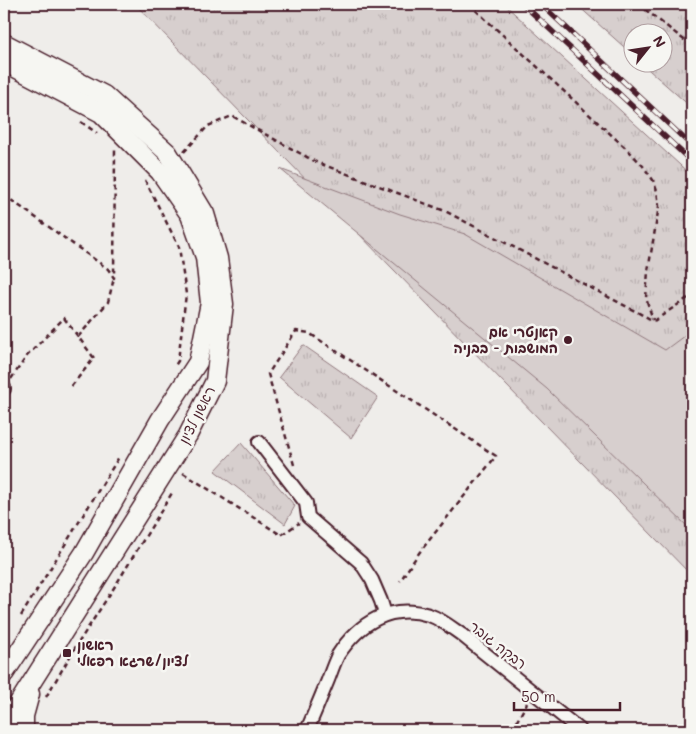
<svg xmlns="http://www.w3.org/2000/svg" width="696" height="734" font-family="Mali,'Playpen Sans Hebrew',sans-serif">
<defs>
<pattern id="grass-tufts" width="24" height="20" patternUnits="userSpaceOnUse" patternTransform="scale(1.25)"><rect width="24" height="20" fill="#d7cfce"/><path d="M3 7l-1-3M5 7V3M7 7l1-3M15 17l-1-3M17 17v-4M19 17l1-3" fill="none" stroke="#bab1b1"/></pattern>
</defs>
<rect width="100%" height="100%" fill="#efedea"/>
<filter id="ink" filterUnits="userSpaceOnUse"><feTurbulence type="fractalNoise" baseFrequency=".02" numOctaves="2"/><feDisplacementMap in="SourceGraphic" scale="10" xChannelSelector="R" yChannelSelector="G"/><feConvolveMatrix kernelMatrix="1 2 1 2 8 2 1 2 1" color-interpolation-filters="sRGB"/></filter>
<g filter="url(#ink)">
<g fill="url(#grass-tufts)" stroke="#90777c">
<polygon points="135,4 504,4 692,176 692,576"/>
<polygon points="576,4 692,4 692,108 641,63 664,62 664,32 634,32 633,55"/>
<polygon points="303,345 378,397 351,438 279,377"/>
<polygon points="241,443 295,506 285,524 215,471"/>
</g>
<polygon fill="#d7cfce" stroke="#90777c" points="280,169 400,214 465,234 665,350 692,330 692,531 547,389"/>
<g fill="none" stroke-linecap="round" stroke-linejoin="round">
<defs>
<g id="minor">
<polyline points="4,389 4,388"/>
<polyline points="259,442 306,503 308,517 361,563 372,580 381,601 385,614"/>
<path d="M307 730C314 714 321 697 328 680 331 672 334 663 338 655 359 623 390 603 429 615 441 619 452 628 462 635L580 730"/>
</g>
<g id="secondary">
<polyline points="4,43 104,95 168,153 205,214 218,258 224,304 215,381 188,435 4,726"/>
<polyline points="4,62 101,113 160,172 190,215 205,257 210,303 198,362 160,420 84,553 4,674"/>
<polyline points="24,730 24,716 30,694"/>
</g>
</defs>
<use href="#minor" stroke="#4a1f2b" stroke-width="16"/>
<use href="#secondary" stroke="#4a1f2b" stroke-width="21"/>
<g stroke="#4a1f2b" stroke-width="2.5" stroke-dasharray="5 4" stroke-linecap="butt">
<polyline points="469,4 630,152 643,166 653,180 657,191 659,206 648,271 646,298 653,320"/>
<polyline points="638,4 692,46"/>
<polyline points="81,122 97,133"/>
<polyline points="184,152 208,126 232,116 316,162 445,211 654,321"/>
<polyline points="145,180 179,247 186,294 178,361 174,367"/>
<polyline points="4,195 108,269 114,278 115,149"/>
<polyline points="654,321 692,295"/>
<polyline points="78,337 108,302 114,278"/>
<polyline points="11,379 27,356 64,318 94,358 70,388"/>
<polyline points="294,465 268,374 296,331 309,333 496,456 419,553 400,581"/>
<polyline points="183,473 281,535 299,523"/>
<polyline points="21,616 119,457"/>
<polyline points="46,697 75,648 117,583 172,493"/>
<polyline points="512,730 527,703"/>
</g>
<use href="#minor" stroke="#f6f6f2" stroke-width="12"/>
<use href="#secondary" stroke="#f6f6f2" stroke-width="18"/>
<defs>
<g id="rail">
<polyline points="523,4 692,162"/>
<polyline points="541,4 692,146"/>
</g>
</defs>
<use href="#rail" stroke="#4a1f2b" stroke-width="5.5"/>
<use href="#rail" stroke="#f6f6f2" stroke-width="4" stroke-dasharray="11" stroke-linecap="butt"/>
</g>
</g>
<g fill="#4a1f2b" stroke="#f6f6f2" stroke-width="2">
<circle cx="568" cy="340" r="5"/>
<rect x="62" y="648" width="10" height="10" rx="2.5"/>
</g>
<g text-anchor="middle" stroke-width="5" stroke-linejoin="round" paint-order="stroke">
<g font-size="14" font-weight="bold" fill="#4a1f2b" stroke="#f6f6f2" text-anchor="end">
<text x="558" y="337">קאנטרי אם<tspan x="558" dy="16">המושבות - בבניה</tspan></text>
<text x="77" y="650" text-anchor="start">ראשון<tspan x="77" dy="16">לציון/שרגא רפאלי</tspan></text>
</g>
<g font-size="14" fill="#4a1f2b" stroke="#f6f6f2">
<text transform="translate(197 415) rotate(-63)" y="5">ראשון לציון</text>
<text transform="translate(498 645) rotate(38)" y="5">רבקה גובר</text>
</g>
</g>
<rect width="696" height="734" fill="none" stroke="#f6f6f2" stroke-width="20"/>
<rect x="10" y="10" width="676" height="714" fill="none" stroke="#4a1f2b" stroke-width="2" filter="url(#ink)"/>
<g transform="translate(648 48) rotate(60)"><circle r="24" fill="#f6f6f2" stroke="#b1a0a2"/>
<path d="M0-4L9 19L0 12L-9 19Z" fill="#4a1f2b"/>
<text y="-8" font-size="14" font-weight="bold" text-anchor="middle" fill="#4a1f2b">N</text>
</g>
<path d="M514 702v8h106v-8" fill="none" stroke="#4a1f2b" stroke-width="2.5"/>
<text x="521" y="702" font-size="15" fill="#4a1f2b" stroke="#f6f6f2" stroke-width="4" paint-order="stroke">50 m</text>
</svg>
